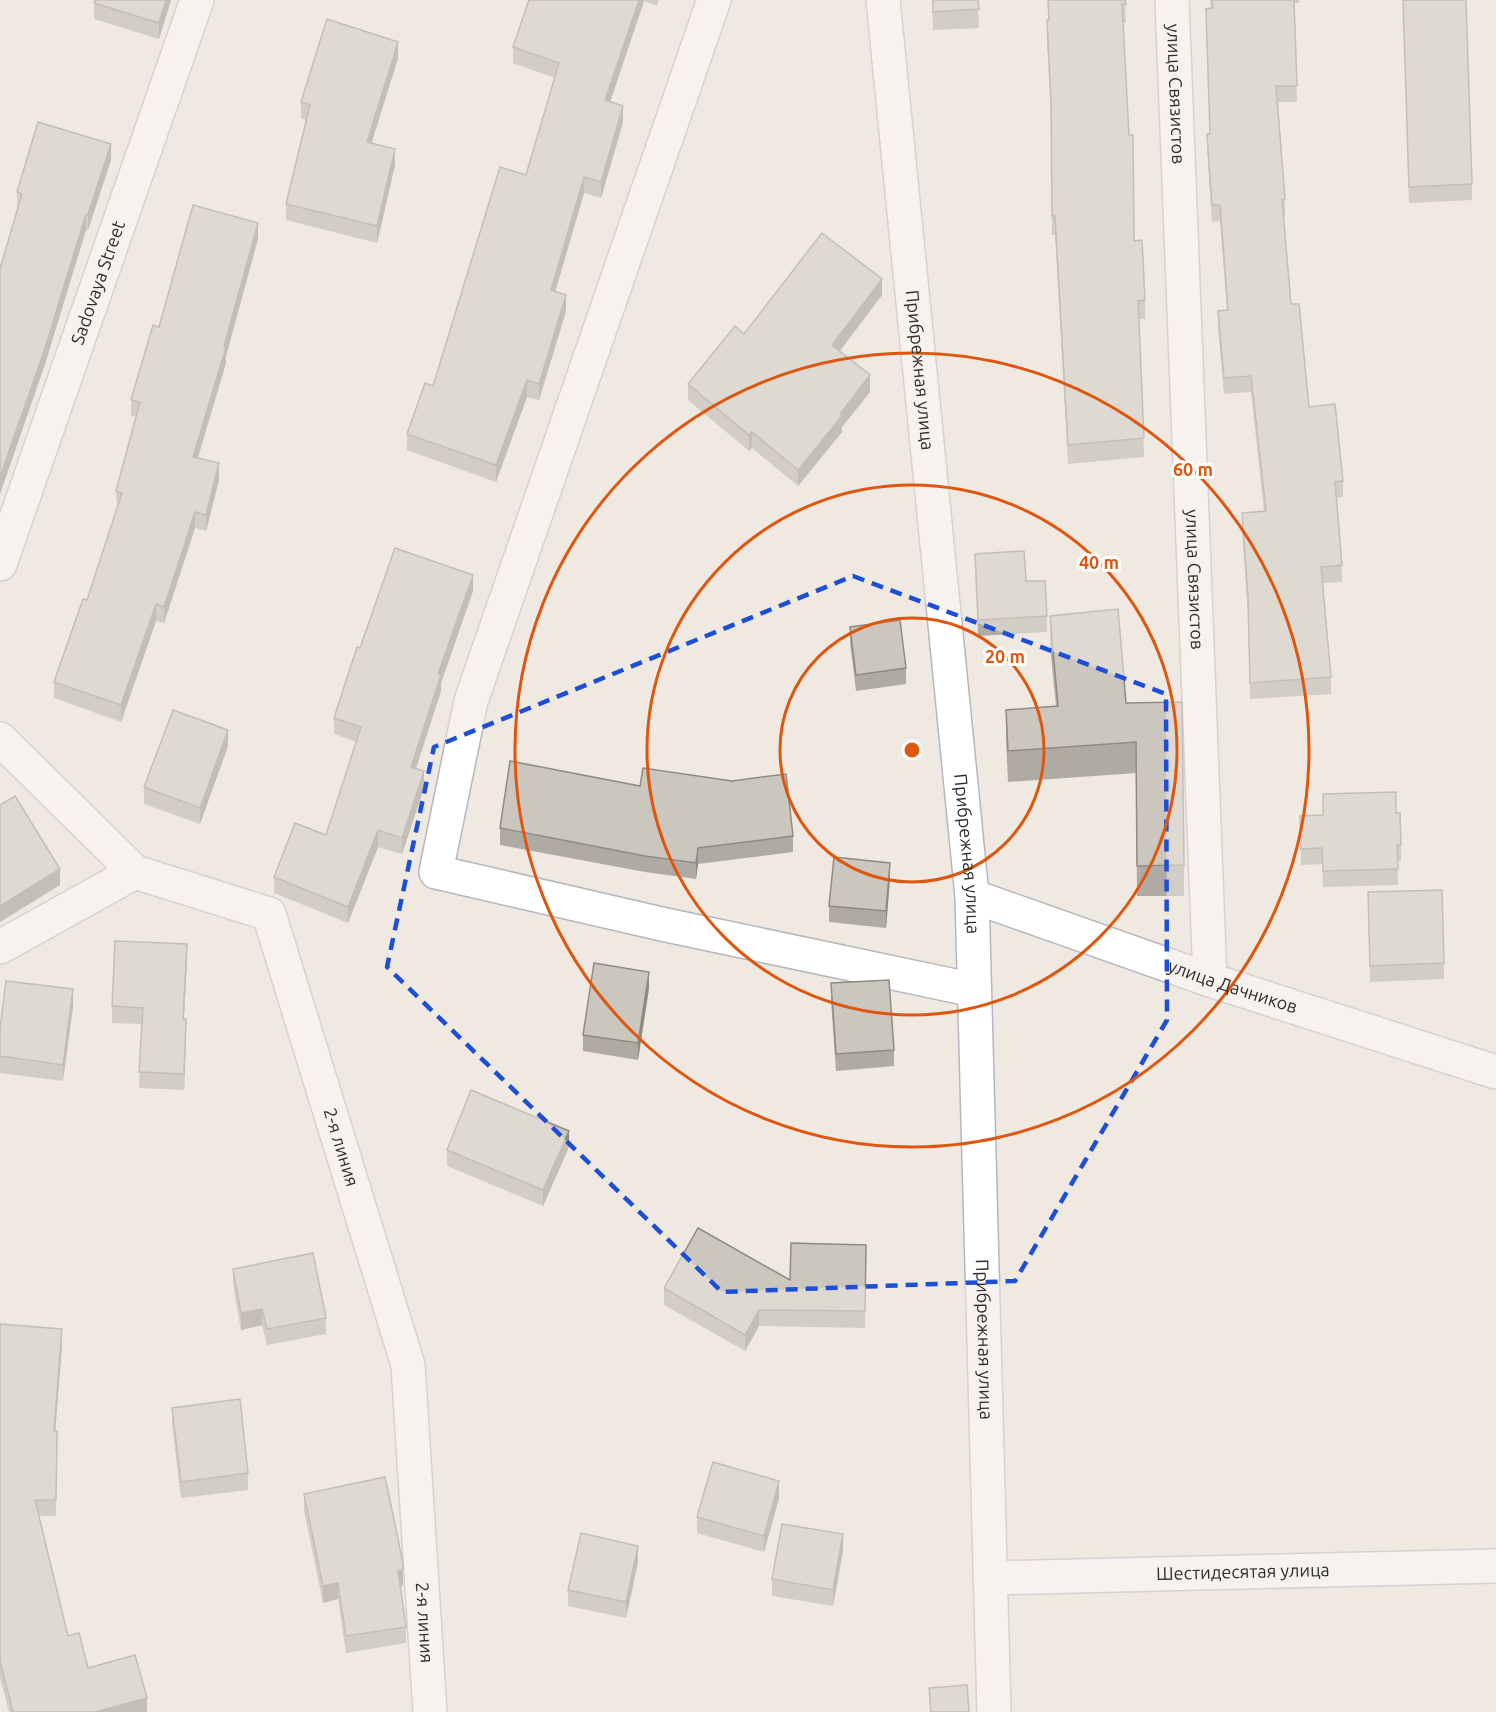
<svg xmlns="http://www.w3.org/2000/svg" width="1496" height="1712" font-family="Ubuntu,sans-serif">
<rect width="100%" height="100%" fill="#efe9e1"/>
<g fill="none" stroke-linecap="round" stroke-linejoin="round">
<defs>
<g id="minor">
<polyline points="714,0 471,701 436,872 666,925 974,990"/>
<path id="s1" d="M1172 0 1210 980"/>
<path id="s2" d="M0 564 197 0"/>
<path id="s3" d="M0 739 135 872 269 914 408 1365 430 1712"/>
<path id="s4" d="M972 896 1210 980 1496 1072"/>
<polyline points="0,947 135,872"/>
<path id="s5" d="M991 1578 1496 1566"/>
</g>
<g id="tertiary">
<path id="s6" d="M883 0 972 896 994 1712"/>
</g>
</defs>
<use href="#minor" stroke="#b4b7c1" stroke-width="36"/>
<use href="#tertiary" stroke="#b4b7c1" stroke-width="36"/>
<use href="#minor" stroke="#fff" stroke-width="33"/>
<use href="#tertiary" stroke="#fff" stroke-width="33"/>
</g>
<g fill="#afaba4">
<polygon points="171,0 159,39 94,19 94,3"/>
<polygon points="529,0 659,0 657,6 644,1 610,102 623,122 601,198 584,193 555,292 566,311 539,400 527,397 496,482 407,450 407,434 433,386 526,175 555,78 513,63 513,47"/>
<polygon points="932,0 978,0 979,28 933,30"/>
<polygon points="1048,0 1125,0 1126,23 1123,23 1134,241 1145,300 1145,319 1139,319 1144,457 1068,464 1055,235 1052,235 1051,121 1047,38 1047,20 1048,20"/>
<polygon points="1210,0 1299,0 1299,3 1294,3 1297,102 1278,102 1285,199 1285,216 1283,216 1291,304 1309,407 1343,481 1343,497 1337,498 1342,565 1342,582 1323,583 1331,677 1331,694 1250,699 1248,615 1242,529 1242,513 1264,511 1251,392 1224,394 1218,328 1218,311 1227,310 1220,221 1212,222 1207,150 1207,134 1210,134 1206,9 1211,9"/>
<polygon points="1403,0 1472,184 1472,200 1409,203"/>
<polygon points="398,58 371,143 395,165 377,243 286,220 286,204 306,120 301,118 301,102"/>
<polygon points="111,160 88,230 86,230 45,364 0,494 0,269 18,209 17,209 17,192"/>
<polygon points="258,239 226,356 226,363 198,458 219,480 206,531 195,528 164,623 156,621 121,722 54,698 54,682 87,600 117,508 116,491 136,417 131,416 131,400 159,327"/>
<polygon points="882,295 840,351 870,392 842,427 842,432 798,486 752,448 749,451 688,400 688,384 744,334"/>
<polygon points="975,554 1026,581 1047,616 1047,632 978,636"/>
<polygon points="473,591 441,683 441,691 416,769 424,788 402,854 378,847 348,923 274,893 274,877 326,835 357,742 334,734 334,718 360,648"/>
<polygon points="1050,616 1126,703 1184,865 1184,896 1137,896 1136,773 1008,782 1006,740 1006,710 1056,706 1050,646"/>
<polygon points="850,627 906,668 906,684 856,691 850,643"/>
<polygon points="228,746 200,824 144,804 144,787"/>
<polygon points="1396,813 1401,845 1401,861 1398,861 1398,885 1323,887 1322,864 1301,865 1300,816"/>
<polygon points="500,828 793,836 793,852 698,864 696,879 645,872 500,845"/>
<polygon points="890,879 886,928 829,922 829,906"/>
<polygon points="1368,892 1444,963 1444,979 1370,982"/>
<polygon points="187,960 184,1019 186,1035 184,1090 139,1088 142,1024 112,1023 112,1006"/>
<polygon points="831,983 894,1050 894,1066 836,1071 831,1000"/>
<polygon points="649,988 638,1060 583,1051 583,1035"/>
<polygon points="73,1006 63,1081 0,1073 0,1029"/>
<polygon points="569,1147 543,1206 447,1166 447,1150"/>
<polygon points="866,1245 865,1328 759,1326 745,1351 664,1305 664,1288 790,1280"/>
<polygon points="233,1269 326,1318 326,1334 267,1345 262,1325 241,1330 233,1285"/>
<polygon points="0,1324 62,1345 55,1431 57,1431 56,1516 39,1516 68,1636 88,1668 147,1712 9,1712 0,1678"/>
<polygon points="172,1408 248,1473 248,1490 181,1498 172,1424"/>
<polygon points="304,1494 403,1586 400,1586 406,1627 406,1643 346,1653 338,1599 323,1603 304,1511"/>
<polygon points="779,1498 764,1552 697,1533 697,1517"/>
<polygon points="843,1551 833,1606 772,1596 772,1579"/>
<polygon points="638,1562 626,1618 568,1606 568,1590"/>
<polygon points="929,1688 969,1712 930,1712"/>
</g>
<g fill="#8e8b86">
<polygon points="166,0 171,0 159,39 159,23"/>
<polygon points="639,0 644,0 644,1 605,117 605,100"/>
<polygon points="398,42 398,58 367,158 367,142"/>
<polygon points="623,106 623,122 601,198 601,182"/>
<polygon points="111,144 111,160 88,230 88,214"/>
<polygon points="395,149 395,165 377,243 377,226"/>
<polygon points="584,177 584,193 551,306 551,290"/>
<polygon points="86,214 86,230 45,364 0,494 0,477"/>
<polygon points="258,223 258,239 226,356 226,363 193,473 193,457"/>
<polygon points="882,279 882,295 832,361 832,345"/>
<polygon points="566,295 566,311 539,400 539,384"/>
<polygon points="870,375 870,392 842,427 842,432 798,486 798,470 840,414"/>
<polygon points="527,380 527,397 496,482 496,465"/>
<polygon points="752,432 752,448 749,451 749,435"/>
<polygon points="219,463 219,480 206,531 206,515"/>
<polygon points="195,512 195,528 164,623 164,607"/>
<polygon points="473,575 473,591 441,683 441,691 411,783 411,767 438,674"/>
<polygon points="156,604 156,621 121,722 121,705"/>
<polygon points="228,730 228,746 200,824 200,808"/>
<polygon points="424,771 424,788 402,854 402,838"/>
<polygon points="378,830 378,847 348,923 348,907"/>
<polygon points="698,848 698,864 696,879 696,863"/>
<polygon points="890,863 890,879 886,928 886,911"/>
<polygon points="60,869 60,885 0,922 0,906"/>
<polygon points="187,944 187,960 183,1035 183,1019"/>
<polygon points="649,972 649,988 638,1060 638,1043"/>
<polygon points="73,989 73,1006 63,1081 63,1065"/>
<polygon points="186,1019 186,1035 184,1090 184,1074"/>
<polygon points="569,1131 569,1147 543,1206 543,1190"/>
<polygon points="262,1309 262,1325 241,1330 241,1313"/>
<polygon points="759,1310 759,1326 745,1351 745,1335"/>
<polygon points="62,1329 62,1345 54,1447 54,1431"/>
<polygon points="779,1481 779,1498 764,1552 764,1536"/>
<polygon points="843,1534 843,1551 833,1606 833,1590"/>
<polygon points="638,1546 638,1562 626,1618 626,1602"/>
<polygon points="403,1569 403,1586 398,1587 398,1571"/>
<polygon points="338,1583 338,1599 323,1603 323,1586"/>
<polygon points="147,1698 147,1712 95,1712"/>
</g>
<g fill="#cbc7bf" stroke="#8e8b86" stroke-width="1.5">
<polygon points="95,0 166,0 159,23 94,3"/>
<polygon points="529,0 639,0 605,100 623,106 601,182 584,177 551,290 566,295 539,384 527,380 496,465 407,434 425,383 433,386 500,167 526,175 559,63 513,47"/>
<polygon points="933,0 978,0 979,9 933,12"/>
<polygon points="1048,0 1125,0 1126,4 1122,4 1129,135 1133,135 1134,241 1142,240 1145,300 1138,301 1144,438 1068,445 1055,216 1052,216 1051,102 1047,20 1049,20"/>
<polygon points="1212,0 1294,0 1297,86 1276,86 1285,199 1282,200 1291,304 1299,304 1309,407 1335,404 1343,481 1335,482 1342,565 1321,567 1331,677 1250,683 1248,598 1242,513 1266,511 1251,376 1224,378 1218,311 1228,310 1220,205 1212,205 1207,134 1210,134 1206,9 1213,8"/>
<polygon points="1403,0 1466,0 1472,184 1409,187"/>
<polygon points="327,19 398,42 367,142 395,149 377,226 286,204 310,105 301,102"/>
<polygon points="38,122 111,144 88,214 86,214 45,348 0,477 0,269 22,194 17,192"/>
<polygon points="193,205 258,223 224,346 226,347 193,457 219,463 206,515 195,512 164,607 156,604 121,705 54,682 83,599 87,600 122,493 116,491 140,402 131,400 153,325 159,327"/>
<polygon points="822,233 882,279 832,345 870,375 840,414 842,416 798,470 752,432 749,435 688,384 735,326 744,334"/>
<polygon points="395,548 473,575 438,674 441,675 411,767 424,771 402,838 378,830 348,907 274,877 295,823 326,835 361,727 334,718 357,647 360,648"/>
<polygon points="1024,551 1026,581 1045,581 1047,616 978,620 975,554"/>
<polygon points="1118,609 1126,703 1182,702 1184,865 1137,866 1136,742 1008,751 1006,710 1058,706 1050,616"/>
<polygon points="900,620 906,668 856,675 850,627"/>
<polygon points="173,710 228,730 200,808 144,787"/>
<polygon points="510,761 640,786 643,768 732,781 786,774 793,836 698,848 696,863 645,856 500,828"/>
<polygon points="1396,792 1396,813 1400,813 1401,845 1397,845 1398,869 1323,871 1322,848 1301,849 1300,816 1323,815 1323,794"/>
<polygon points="15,796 60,869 0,906 0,805"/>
<polygon points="834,857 890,863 886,911 829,906"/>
<polygon points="1442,890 1444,963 1370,966 1368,892"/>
<polygon points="115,941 187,944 183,1019 186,1019 184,1074 139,1072 143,1008 112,1006"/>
<polygon points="594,963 649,972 638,1043 583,1035"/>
<polygon points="889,980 894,1050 836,1054 831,983"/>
<polygon points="6,981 73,989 63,1065 0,1056 0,1029"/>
<polygon points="471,1090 569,1131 543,1190 447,1150"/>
<polygon points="698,1228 790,1280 791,1243 866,1245 865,1311 759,1310 745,1335 664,1288"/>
<polygon points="313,1253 326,1318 267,1329 262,1309 241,1313 233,1269"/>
<polygon points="0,1324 62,1329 54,1431 57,1431 56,1500 35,1500 68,1636 79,1633 88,1668 135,1655 147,1698 95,1712 13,1712 0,1661"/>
<polygon points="240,1399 248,1473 181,1482 172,1408"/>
<polygon points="713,1462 779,1481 764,1536 697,1517"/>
<polygon points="385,1477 403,1563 403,1569 398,1571 406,1627 346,1636 338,1583 323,1586 304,1494"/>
<polygon points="782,1524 843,1534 833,1590 772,1579"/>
<polygon points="581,1533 638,1546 626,1602 568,1590"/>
<polygon points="967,1685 969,1712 931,1712 929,1688"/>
</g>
<path d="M0 0H1496V1712H0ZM853 576 1166 694 1167 1020 1015 1281 722 1292 387 967 434 747Z" fill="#efe9e1" fill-opacity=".55" fill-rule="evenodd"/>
<path fill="none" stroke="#1d4ed8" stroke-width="4.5" stroke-dasharray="12 8" stroke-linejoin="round" d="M853 576 1166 694 1167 1020 1015 1281 722 1292 387 967 434 747Z"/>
<g fill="none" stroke="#df570e" stroke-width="3">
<circle cx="912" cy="750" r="132"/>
<circle cx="912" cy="750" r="265"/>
<circle cx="912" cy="750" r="397"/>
</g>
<g text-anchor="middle" stroke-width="6" stroke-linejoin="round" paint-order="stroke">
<g font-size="18" fill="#2e2e2e" stroke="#fff">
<text dy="6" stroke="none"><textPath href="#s1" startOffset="94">улица Связистов</textPath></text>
<text dy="6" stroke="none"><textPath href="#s2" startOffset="298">Sadovaya Street</textPath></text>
<text dy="6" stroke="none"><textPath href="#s6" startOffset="372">Прибрежная улица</textPath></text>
<text dy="6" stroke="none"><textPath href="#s1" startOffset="580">улица Связистов</textPath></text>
<text dy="6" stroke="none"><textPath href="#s6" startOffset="858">Прибрежная улица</textPath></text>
<text dy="6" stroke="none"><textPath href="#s4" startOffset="276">улица Дачников</textPath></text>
<text dy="6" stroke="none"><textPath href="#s3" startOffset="574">2-я линия</textPath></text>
<text dy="6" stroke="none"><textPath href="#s6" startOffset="1344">Прибрежная улица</textPath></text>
<text dy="6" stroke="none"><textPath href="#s5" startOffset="252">Шестидесятая улица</textPath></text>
<text dy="6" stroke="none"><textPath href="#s3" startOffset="1060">2-я линия</textPath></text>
</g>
</g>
<circle cx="912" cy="750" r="9" fill="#df570e" stroke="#fff" stroke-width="3"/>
<g font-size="18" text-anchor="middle" font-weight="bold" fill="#df570e" stroke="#fff" stroke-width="6" stroke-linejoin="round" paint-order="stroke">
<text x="1193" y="476">60 m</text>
<text x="1099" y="569">40 m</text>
<text x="1005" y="663">20 m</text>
</g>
</svg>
